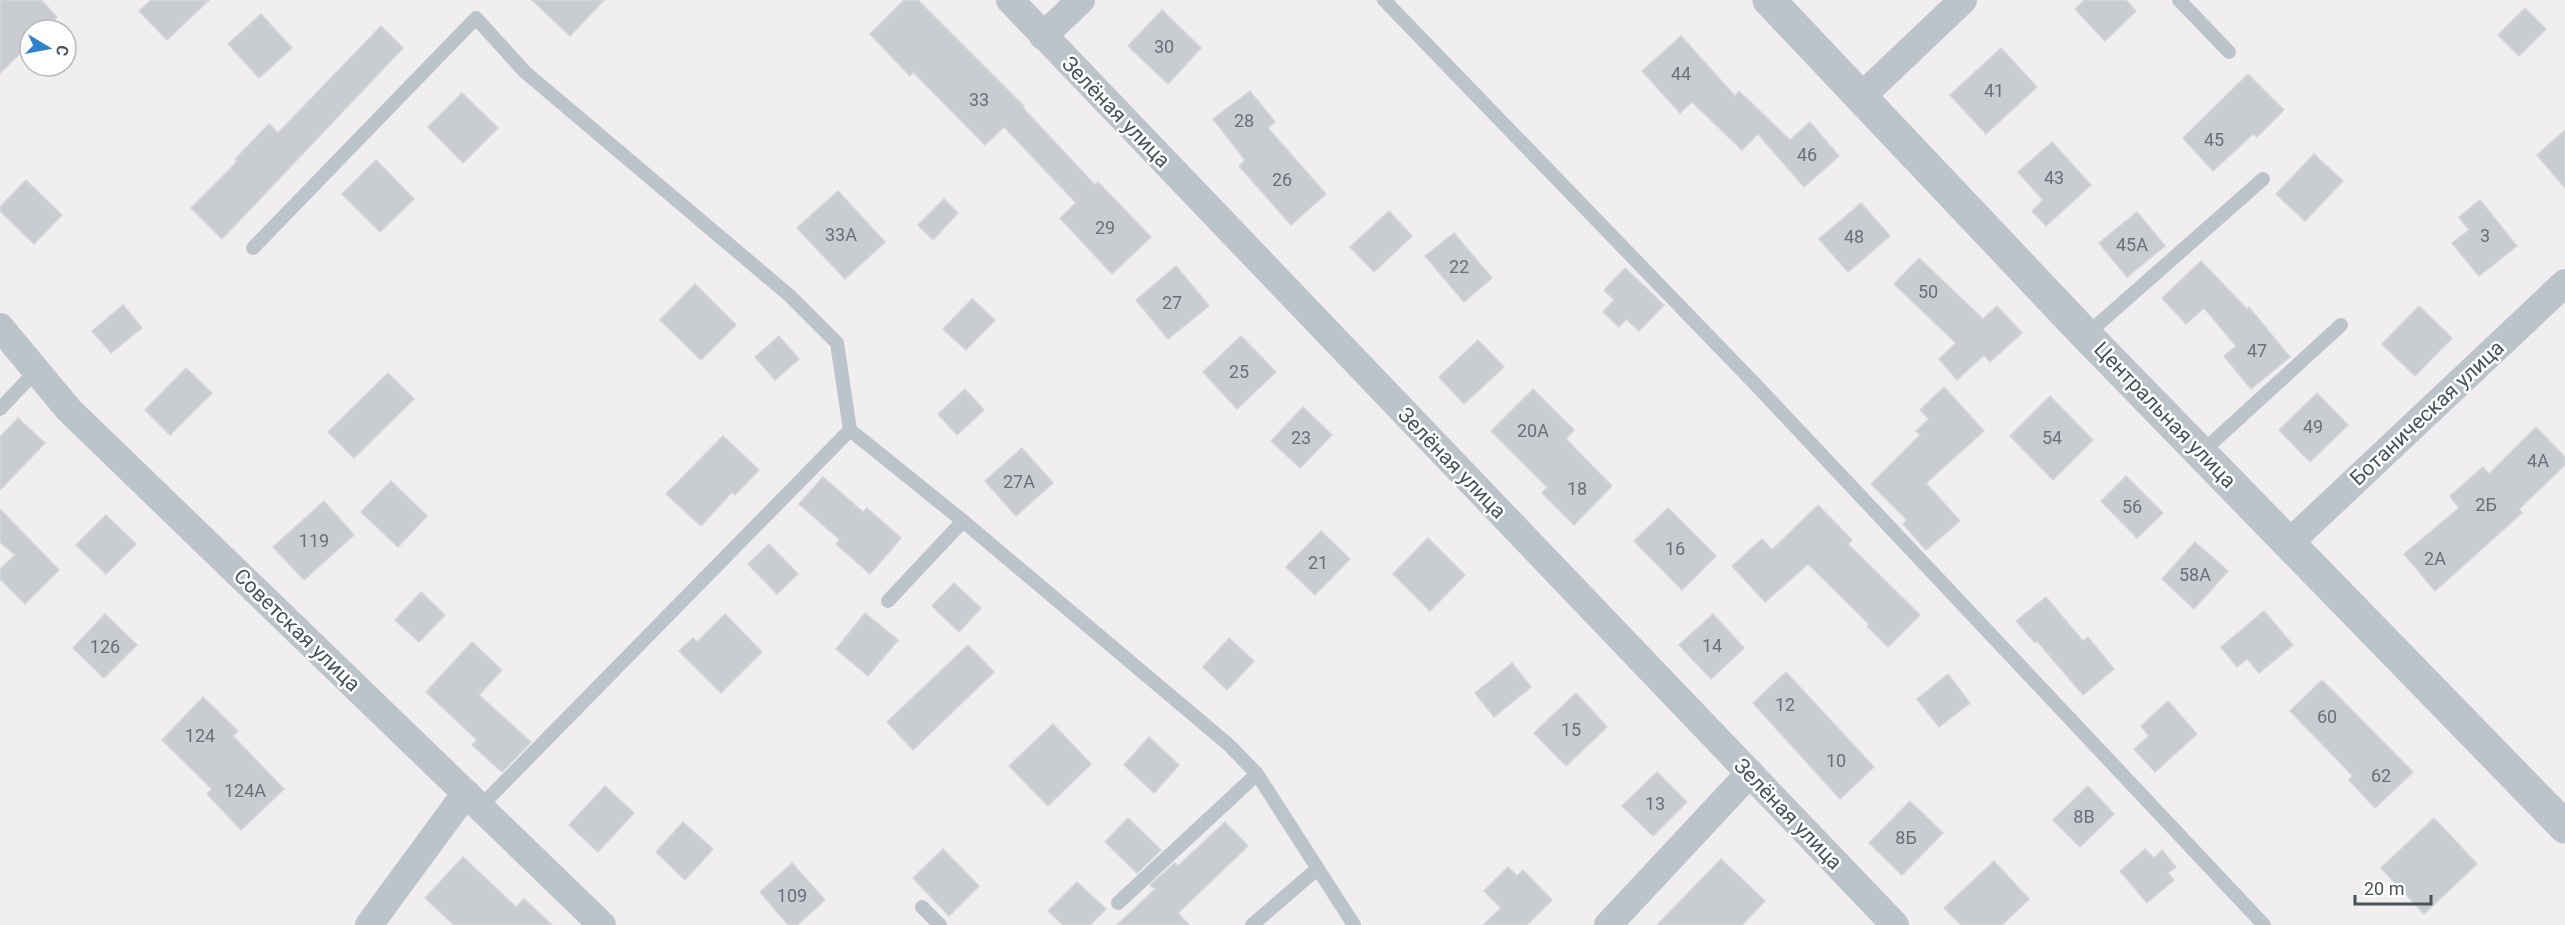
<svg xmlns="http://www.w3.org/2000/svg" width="2565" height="925" font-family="Roboto,sans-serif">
<rect width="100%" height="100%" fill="#f1eeef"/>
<g fill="#c9ccd0" stroke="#d3d5d9" stroke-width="1.5">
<polygon points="0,0 41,0 57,17 44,30 30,30 30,44 0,73"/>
<polygon points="151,0 209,0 167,40 139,11"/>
<polygon points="532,0 604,0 570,36"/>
<polygon points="904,0 918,0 1024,106 1023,108 1095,185 1098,182 1151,237 1112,274 1060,218 1076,203 1004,127 985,145 913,72 910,76 870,34"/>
<polygon points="2085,0 2126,0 2136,11 2105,41 2075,9"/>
<polygon points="2525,8 2546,29 2519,56 2498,35"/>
<polygon points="1162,10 1201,48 1168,84 1128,46"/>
<polygon points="261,14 292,48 259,78 228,44"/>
<polygon points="381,26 403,48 222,239 191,208 237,162 235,159 269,124 278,133"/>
<polygon points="1681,36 1735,96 1739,91 1790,140 1810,122 1839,156 1804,187 1758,134 1742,150 1692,102 1680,113 1642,71"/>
<polygon points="2001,48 2037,87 1986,134 1950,95"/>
<polygon points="2248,74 2284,110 2257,137 2253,134 2213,171 2183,138"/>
<polygon points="1250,91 1275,122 1268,128 1326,194 1291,225 1239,166 1245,160 1213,119"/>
<polygon points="462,93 498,128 463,163 428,127"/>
<polygon points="2565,130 2565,188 2537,155"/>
<polygon points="2052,142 2091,185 2046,226 2032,211 2043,200 2018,172"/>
<polygon points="2314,154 2343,181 2305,221 2276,194"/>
<polygon points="376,160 414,199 380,232 342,194"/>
<polygon points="26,180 62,215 34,244 0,211 0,207"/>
<polygon points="838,191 885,242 845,279 797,228"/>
<polygon points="944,199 958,213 933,240 918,225"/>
<polygon points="2480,200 2517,246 2479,276 2452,243 2469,230 2459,217"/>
<polygon points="1861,203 1890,236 1848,272 1819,239"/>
<polygon points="1389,211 1412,236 1374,272 1350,247"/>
<polygon points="2137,212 2165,246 2127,277 2099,243"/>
<polygon points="1454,233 1492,278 1464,302 1425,256"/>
<polygon points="1919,258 1983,319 1997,306 2022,333 1990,362 1984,355 1957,380 1939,359 1956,343 1894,284"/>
<polygon points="2201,261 2247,309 2249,307 2290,357 2251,389 2224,356 2236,346 2204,308 2186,324 2162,298"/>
<polygon points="1176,266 1209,306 1168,339 1136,300"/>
<polygon points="1625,268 1664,305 1639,331 1626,319 1619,327 1603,312 1614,300 1604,290"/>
<polygon points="695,284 736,325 701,360 660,320"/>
<polygon points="972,299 995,320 966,350 943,329"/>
<polygon points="123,305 142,328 111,353 92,331"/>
<polygon points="2419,306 2452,338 2415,376 2382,344"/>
<polygon points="779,336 799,359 775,380 755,357"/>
<polygon points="1241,336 1276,372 1237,409 1203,372"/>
<polygon points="1478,340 1504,367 1464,404 1439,377"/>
<polygon points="186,368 212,393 170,435 145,410"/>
<polygon points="388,373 414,399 354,458 328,432"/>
<polygon points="1944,387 1984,431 1926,483 1960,521 1926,550 1903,524 1907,520 1871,484 1920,435 1916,431 1929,419 1920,410"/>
<polygon points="965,389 984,410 957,435 938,414"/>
<polygon points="1533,389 1574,430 1566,439 1612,486 1574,525 1542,493 1547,487 1491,431"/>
<polygon points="2317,393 2348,425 2310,462 2279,430"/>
<polygon points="2050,396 2093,440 2053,480 2010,436"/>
<polygon points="1303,407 1332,435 1300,468 1271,441"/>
<polygon points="18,418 45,443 0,490 0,437"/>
<polygon points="2536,427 2565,457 2565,465 2519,509 2522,513 2435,591 2404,554 2459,508 2450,496 2483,467 2489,474"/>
<polygon points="723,436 759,470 735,495 732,492 701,526 666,494"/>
<polygon points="1022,448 1053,483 1016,516 985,481"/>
<polygon points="2126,476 2163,513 2137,538 2101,501"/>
<polygon points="823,477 863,512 867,508 901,538 870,574 836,544 840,540 799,504"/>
<polygon points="391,481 427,516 398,547 361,512"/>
<polygon points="324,501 354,535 304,580 273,547"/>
<polygon points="1818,505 1852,540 1848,544 1920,615 1888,647 1867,626 1869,624 1808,564 1765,602 1732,566 1762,539 1772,550"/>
<polygon points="1668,508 1716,556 1682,590 1634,541"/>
<polygon points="0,509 59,570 25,604 0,579 0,569 15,555 0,542"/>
<polygon points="106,515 136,544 106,574 76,545"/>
<polygon points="1321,531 1350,559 1315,595 1286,567"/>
<polygon points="1428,538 1465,575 1430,611 1393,574"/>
<polygon points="2195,542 2228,571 2194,609 2162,579"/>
<polygon points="769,544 798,574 777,594 748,564"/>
<polygon points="954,583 981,608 959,632 932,606"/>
<polygon points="421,592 445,615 419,642 395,620"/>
<polygon points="2046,597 2083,641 2088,637 2114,669 2083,695 2037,641 2035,643 2016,621"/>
<polygon points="2264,611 2293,645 2259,673 2247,659 2237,667 2221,647"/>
<polygon points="865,613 898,640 868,676 836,649"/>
<polygon points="105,614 137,645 104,678 73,648"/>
<polygon points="725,614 762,652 721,693 679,651 693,638 697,642"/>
<polygon points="1713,614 1744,648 1711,679 1679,645"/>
<polygon points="1229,638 1254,661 1227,690 1203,667"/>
<polygon points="472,642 502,670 479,695 531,742 502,772 472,745 477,740 426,692"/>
<polygon points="968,645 994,672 913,750 887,722"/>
<polygon points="1512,663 1531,687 1494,717 1475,693"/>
<polygon points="1786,672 1874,767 1840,799 1753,703"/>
<polygon points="1948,674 1970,703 1939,727 1917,699"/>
<polygon points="2322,680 2413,772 2375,808 2349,780 2353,776 2290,711"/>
<polygon points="1576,693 1607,727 1566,766 1534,733"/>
<polygon points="203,697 238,731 233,736 284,789 241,830 207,794 212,789 162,740"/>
<polygon points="2168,701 2197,734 2155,772 2134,749 2149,736 2141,726"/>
<polygon points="1053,724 1091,764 1048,806 1009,766"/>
<polygon points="1149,737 1179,765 1154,793 1124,765"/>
<polygon points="1657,772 1687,802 1653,836 1622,806"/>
<polygon points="605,786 634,813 598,852 569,825"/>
<polygon points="2088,786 2114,814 2080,847 2053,820"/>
<polygon points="1910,801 1943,833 1902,875 1869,843"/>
<polygon points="1128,818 1161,850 1137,873 1105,842"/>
<polygon points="2434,818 2477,864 2424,914 2381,868"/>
<polygon points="683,822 713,849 685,880 656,852"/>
<polygon points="1225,822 1248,846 1178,913 1189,925 1117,925 1155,889 1150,885 1175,863 1178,866"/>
<polygon points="943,849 979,886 949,916 913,878"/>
<polygon points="2145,849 2154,858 2162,850 2176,867 2168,873 2174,880 2147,903 2120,871"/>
<polygon points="463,857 516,907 524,899 552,925 454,925 425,898"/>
<polygon points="1721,859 1765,901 1742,925 1657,925"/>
<polygon points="1994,861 2029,899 2002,925 1961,925 1944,908"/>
<polygon points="792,863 825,900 797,925 788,925 760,892"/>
<polygon points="1508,867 1517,876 1523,870 1552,900 1527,925 1483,925 1501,908 1484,891"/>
<polygon points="1077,882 1106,909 1090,925 1063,925 1048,911"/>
</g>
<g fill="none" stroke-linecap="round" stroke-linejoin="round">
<g stroke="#bbc4ca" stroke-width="14">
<polyline points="1384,0 1756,385 2264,925"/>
<polyline points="2179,0 2229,52"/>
<polyline points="253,248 476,18 525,72 790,296 837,343 850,430 963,521 1229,745 1257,774 1354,925"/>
<polyline points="2086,335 2263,179"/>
<polyline points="0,409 36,371"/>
<polyline points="2202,452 2341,325"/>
<polyline points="888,601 963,521"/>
<polyline points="480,807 850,430"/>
<polyline points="1118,903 1257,774"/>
<polyline points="922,907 940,925"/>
<polyline points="1252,925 1317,869"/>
</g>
<g stroke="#bbc4ca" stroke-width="28">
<polyline points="1010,0 1895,925"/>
<polyline points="1043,36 1081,0"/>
<polyline points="1861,97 1963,0"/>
<polyline points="0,327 69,410 602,925"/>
<polyline points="2289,543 2565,283"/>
<polyline points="369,925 466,793"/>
<polyline points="1608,925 1750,773"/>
</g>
<polyline stroke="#bbc4ca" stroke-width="33" points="1769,0 2086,335 2565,827"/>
</g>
<g text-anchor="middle" stroke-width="5" stroke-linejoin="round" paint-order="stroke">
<g font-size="18" fill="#687178">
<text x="1164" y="53">30</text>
<text x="1681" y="80">44</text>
<text x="1994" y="97">41</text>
<text x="979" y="106">33</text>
<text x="1244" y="127">28</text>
<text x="2214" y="146">45</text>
<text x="1807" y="161">46</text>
<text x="2054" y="184">43</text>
<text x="1282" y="186">26</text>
<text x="1105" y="234">29</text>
<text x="841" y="241">33А</text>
<text x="2485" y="242">3</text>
<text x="1854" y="243">48</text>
<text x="2132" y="251">45А</text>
<text x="1459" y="273">22</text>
<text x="1928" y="298">50</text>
<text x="1172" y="309">27</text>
<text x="2257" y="357">47</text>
<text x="1239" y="378">25</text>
<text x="2313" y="433">49</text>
<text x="1533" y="437">20А</text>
<text x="1301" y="444">23</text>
<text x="2052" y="444">54</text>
<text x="2538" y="467">4А</text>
<text x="1019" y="488">27А</text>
<text x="1577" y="495">18</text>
<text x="2486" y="511">2Б</text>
<text x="2132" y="513">56</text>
<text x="314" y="547">119</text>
<text x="1675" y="555">16</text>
<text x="2435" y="565">2А</text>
<text x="1318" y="569">21</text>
<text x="2195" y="581">58А</text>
<text x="1712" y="652">14</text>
<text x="105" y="653">126</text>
<text x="1785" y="711">12</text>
<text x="2327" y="723">60</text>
<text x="1571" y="736">15</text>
<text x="200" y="742">124</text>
<text x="1836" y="767">10</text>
<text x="2381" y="782">62</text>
<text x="245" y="797">124А</text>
<text x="1655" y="810">13</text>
<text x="2084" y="823">8В</text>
<text x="1906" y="844">8Б</text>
<text x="792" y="902">109</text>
</g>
<g font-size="21" fill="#48535a" stroke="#fff">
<text transform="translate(1116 112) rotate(46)" y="7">Зелёная улица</text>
<text transform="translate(2427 413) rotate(-43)" y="7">Ботаническая улица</text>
<text transform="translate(2165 415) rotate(46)" y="7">Центральная улица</text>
<text transform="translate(1452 463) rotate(46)" y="7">Зелёная улица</text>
<text transform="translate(297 630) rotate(44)" y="7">Советская улица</text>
<text transform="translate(1788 814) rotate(46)" y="7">Зелёная улица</text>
</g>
</g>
<g transform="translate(48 48) rotate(100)"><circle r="28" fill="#ffffff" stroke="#b6babd" stroke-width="1.5"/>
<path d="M0-4.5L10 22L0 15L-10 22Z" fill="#2a83cf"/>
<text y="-9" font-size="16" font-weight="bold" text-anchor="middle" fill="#48535a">С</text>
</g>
<path d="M2355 895v9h76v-9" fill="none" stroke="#48535a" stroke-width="3"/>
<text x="2364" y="895" font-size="18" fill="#48535a" stroke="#ffffff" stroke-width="4.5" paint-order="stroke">20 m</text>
</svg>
